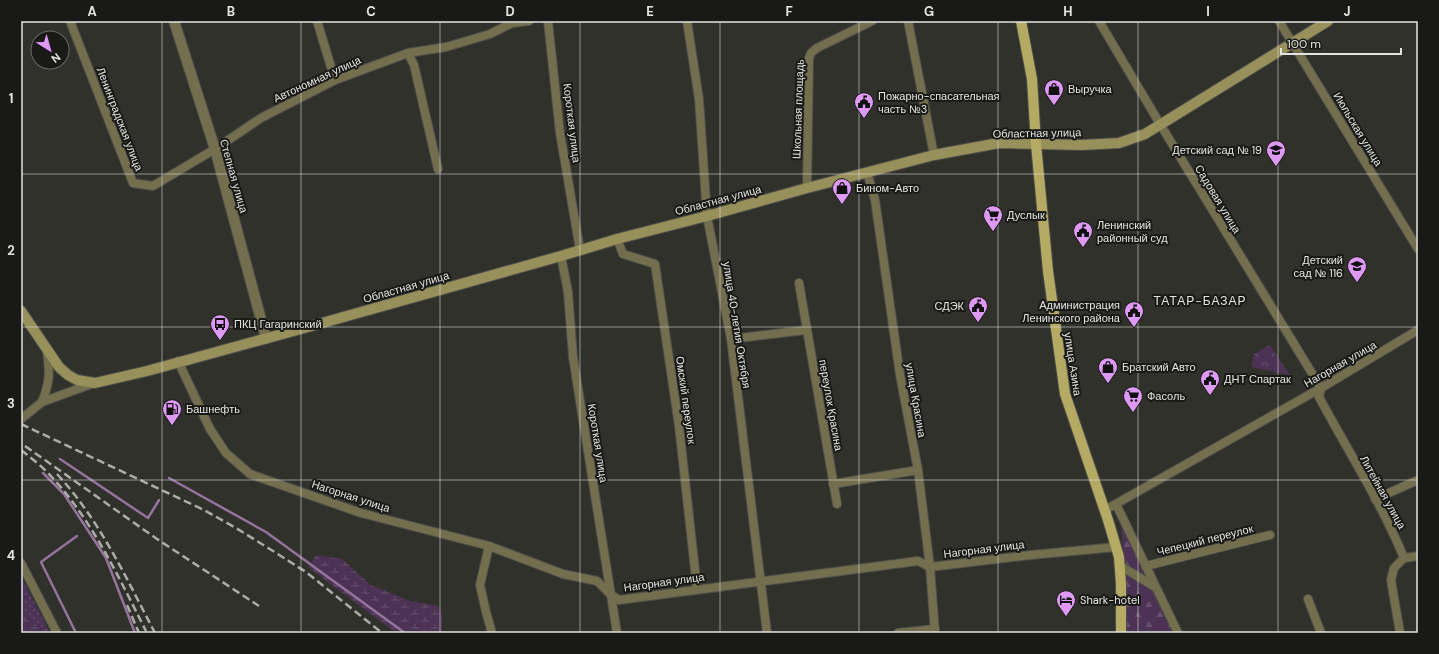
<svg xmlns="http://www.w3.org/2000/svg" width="1439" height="654" font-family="'DM Sans',sans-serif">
<defs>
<pattern id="grass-dots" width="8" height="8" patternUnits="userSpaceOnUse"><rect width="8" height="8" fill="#4c3254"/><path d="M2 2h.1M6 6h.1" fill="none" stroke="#66506c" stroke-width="1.8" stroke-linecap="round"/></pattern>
<pattern id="forest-firs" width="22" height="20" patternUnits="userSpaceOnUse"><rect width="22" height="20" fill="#4c3254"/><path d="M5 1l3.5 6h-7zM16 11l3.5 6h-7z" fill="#66506c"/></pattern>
<pattern id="wetland-marsh" width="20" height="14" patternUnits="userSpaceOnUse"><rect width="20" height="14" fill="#4c3254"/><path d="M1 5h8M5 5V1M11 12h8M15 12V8" fill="none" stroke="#66506c"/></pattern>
<pattern id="park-crowns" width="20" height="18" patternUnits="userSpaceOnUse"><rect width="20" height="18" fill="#4c3254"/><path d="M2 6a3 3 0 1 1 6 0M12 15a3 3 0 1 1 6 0" fill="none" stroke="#66506c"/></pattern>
</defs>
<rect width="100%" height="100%" fill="#31312c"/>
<polygon fill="url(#grass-dots)" points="21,576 50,633 43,633 21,607"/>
<polygon fill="url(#forest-firs)" points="1121,520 1177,633 1127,633"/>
<g fill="url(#wetland-marsh)">
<polygon points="316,555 342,559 371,585 410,601 438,606 442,615 442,633 396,633 308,567"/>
<polygon points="21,607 22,607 43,633 21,633"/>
</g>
<polygon fill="url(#park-crowns)" points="1270,345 1290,375 1251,367 1254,354"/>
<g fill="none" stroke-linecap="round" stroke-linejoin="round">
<g stroke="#94739d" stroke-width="2.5">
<polyline points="60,459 148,518 159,500"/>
<polyline points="43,473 64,494 106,558 135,633"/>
<polyline points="169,478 266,532 405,633"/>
<polyline points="76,633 41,562 77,536"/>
</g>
<defs>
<g id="minor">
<polyline points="70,21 133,183 153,186 215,149 261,118 335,80 408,53 446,47 490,34 512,23 529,21"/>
<polyline points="317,21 335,80"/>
<polyline points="548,21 560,133 580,250"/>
<polyline points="687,21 699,99 707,216 731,339 767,633"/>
<polyline points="908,21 934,155"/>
<polyline points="1099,21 1160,124 1321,388"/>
<polyline points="1279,21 1418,249"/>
<polyline points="408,53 414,65 438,169"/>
<polyline points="867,172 875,200 900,375 918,470 930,567 935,633"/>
<polyline points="807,188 809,58 811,53 817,48 872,21"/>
<polyline points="617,239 623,254 655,264 679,426 697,588"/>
<polyline points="561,256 568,292 573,357 617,633"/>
<polyline points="799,283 837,504"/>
<polyline points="731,339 806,330"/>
<polyline points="178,361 210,429 226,453 250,474 361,513 489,546 563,574 597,581 610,594 619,600 918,561 930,567 1031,555 1116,547"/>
<path d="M1321 388 1319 397C1348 451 1381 502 1404 558L1394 568 1391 580 1400 633"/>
<path d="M42 402C50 382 50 372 47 351"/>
<polyline points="21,419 42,402 94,383"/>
<polyline points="833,484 918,470"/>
<polyline points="1375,499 1418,480"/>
<polyline points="1116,504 1178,633"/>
<polyline points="1105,510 1321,388 1418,330"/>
<polyline points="489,546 480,585 486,612 492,633"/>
<polyline points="1404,558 1418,556"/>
<polyline points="21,563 57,633"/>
<polyline points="1119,565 1155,587"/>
<polyline points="1146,566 1270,535"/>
<polyline points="1308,599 1321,633"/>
<polyline points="898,633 935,629"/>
</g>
<polyline id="tertiary" points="174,21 215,149 266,338"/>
<polyline id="secondary" points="21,311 59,367 68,375 77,380 95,383 147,371 315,325 561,256 617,239 707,216 807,188 934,155 999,143 1082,145 1119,143 1145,134 1328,21"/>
<polyline id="primary" points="1021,21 1032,79 1036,144 1048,271 1065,394 1108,520 1119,557 1121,584 1121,633"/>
</defs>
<use href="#minor" stroke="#4e4e49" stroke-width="10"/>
<use href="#tertiary" stroke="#4e4e49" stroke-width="12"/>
<use href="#secondary" stroke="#4e4e49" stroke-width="12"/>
<use href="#primary" stroke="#4e4e49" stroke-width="12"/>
<use href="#minor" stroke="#736e4d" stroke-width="8"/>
<use href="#tertiary" stroke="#736e4d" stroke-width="10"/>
<use href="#secondary" stroke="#98905b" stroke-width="10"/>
<use href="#primary" stroke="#b5aa64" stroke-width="10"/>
<g stroke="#ababa8" stroke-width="2.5" stroke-dasharray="8 4" stroke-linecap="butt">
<polyline points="21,424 204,510 236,528 273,551 306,572 382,633"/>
<polyline points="25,446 157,539 259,606"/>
<path d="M21 450C30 457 39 464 47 472 91 517 118 576 146 631"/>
<path d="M57 474C100 520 126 578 155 633"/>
<polyline points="127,605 139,633"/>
</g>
</g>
<path fill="none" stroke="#e4e4e1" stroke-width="1" stroke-opacity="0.55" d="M162 21V633M301 21V633M440 21V633M580 21V633M720 21V633M859 21V633M998 21V633M1138 21V633M1278 21V633M21 174H1418M21 327H1418M21 480H1418"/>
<defs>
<symbol id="shop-pin" viewBox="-11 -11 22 30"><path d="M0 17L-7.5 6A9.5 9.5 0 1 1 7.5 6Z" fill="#dd99f4" stroke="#191917"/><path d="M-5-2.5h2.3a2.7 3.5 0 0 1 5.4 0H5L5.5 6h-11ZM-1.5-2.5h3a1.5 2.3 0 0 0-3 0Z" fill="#111"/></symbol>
<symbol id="civic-pin" viewBox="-11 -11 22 30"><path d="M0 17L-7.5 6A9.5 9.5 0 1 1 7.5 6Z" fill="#dd99f4" stroke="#191917"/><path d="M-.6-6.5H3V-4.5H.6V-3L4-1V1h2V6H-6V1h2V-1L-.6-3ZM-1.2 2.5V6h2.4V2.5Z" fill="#111"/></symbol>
<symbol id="school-pin" viewBox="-11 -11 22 30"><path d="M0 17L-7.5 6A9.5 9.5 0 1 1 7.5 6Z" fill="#dd99f4" stroke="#191917"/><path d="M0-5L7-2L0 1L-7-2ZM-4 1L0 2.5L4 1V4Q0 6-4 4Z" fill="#111"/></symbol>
<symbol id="supermarket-pin" viewBox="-11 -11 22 30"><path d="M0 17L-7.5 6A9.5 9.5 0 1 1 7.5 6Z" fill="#dd99f4" stroke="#191917"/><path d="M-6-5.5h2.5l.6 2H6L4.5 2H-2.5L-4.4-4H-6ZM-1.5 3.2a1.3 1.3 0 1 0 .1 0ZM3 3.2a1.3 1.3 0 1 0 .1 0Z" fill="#111"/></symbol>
<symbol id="bus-pin" viewBox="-11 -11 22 30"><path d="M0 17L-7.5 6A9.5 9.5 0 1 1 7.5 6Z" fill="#dd99f4" stroke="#191917"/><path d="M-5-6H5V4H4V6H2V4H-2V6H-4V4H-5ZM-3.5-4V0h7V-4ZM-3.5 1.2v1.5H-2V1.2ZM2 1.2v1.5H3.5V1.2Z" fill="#111"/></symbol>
<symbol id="fuel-pin" viewBox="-11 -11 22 30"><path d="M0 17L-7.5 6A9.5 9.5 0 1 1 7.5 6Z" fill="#dd99f4" stroke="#191917"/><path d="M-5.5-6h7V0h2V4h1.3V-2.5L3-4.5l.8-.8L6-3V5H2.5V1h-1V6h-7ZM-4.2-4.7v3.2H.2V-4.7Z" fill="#111"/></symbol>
<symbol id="hotel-pin" viewBox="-11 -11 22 30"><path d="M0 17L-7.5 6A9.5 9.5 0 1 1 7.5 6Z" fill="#dd99f4" stroke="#191917"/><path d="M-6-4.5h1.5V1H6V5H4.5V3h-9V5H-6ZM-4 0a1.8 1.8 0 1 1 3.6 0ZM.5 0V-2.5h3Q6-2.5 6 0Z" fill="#111"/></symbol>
</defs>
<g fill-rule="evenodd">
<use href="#shop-pin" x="1043" y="78" width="22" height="30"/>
<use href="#civic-pin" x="853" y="91" width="22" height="30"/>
<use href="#school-pin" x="1265" y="139" width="22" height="30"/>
<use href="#shop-pin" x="831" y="177" width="22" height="30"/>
<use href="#supermarket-pin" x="982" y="204" width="22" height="30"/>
<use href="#civic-pin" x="1072" y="220" width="22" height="30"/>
<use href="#school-pin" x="1346" y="255" width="22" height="30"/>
<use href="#civic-pin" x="967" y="295" width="22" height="30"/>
<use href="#civic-pin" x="1123" y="300" width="22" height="30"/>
<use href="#bus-pin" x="209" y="313" width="22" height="30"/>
<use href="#shop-pin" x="1097" y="356" width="22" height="30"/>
<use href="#civic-pin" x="1199" y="368" width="22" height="30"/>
<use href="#supermarket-pin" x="1122" y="385" width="22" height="30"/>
<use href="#fuel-pin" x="161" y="398" width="22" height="30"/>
<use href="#hotel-pin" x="1055" y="589" width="22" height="30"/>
</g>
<g text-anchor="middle" stroke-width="4" stroke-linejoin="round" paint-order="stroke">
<g font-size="11" fill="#e4e4e1" stroke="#191917">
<text transform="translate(317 79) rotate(-25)" y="4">Автономная улица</text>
<text transform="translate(798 109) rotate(-88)" y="4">Школьная площадь</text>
<text transform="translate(120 119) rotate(69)" y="4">Ленинградская улица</text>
<text transform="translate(572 123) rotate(83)" y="4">Короткая улица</text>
<text transform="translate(1358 129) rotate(59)" y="4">Июльская улица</text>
<text transform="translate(1037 133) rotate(-1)" y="4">Областная улица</text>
<text transform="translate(234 176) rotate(74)" y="4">Степная улица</text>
<text transform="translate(1218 199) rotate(59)" y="4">Садовая улица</text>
<text transform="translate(718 200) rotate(-15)" y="4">Областная улица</text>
<text transform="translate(406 287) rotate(-16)" y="4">Областная улица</text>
<text transform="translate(737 325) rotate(81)" y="4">улица 40-летия Октября</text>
<text transform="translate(1073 364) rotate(81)" y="4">улица Азина</text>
<text transform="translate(1340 364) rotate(-30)" y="4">Нагорная улица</text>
<text transform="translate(686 400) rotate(82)" y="4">Омский переулок</text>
<text transform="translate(916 400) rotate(80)" y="4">улица Красина</text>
<text transform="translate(831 405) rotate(80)" y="4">переулок Красина</text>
<text transform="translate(598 443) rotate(81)" y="4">Короткая улица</text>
<text transform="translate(1383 492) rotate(61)" y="4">Литейная улица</text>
<text transform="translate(351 496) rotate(18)" y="4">Нагорная улица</text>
<text transform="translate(1205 540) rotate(-14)" y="4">Чепецкий переулок</text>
<text transform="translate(984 549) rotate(-7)" y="4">Нагорная улица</text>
<text transform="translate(664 582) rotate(-8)" y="4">Нагорная улица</text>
</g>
<g font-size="11" fill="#e4e4e1" stroke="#191917" text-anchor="start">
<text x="1068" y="93">Выручка</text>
<text x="878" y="100">Пожарно-спасательная<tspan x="878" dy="13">часть №3</tspan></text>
<text x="1262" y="154" text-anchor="end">Детский сад № 19</text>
<text x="856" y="192">Бином-Авто</text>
<text x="1007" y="219">Дуслык</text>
<text x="1097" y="229">Ленинский<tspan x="1097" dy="13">районный суд</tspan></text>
<text x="1343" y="264" text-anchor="end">Детский<tspan x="1343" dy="13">сад № 116</tspan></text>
<text x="1120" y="309" text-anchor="end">Администрация<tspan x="1120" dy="13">Ленинского района</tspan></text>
<text x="964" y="310" text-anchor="end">СДЭК</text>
<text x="234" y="328">ПКЦ Гагаринский</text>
<text x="1122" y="371">Братский Авто</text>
<text x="1224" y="383">ДНТ Спартак</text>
<text x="1147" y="400">Фасоль</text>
<text x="186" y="413">Башнефть</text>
<text x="1080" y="604">Shark-hotel</text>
</g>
<g font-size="12" letter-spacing="1" fill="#e4e4e1" stroke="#191917">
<text x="1200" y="305">ТАТАР-БАЗАР</text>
</g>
</g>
<rect width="1439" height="654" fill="none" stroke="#191917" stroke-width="44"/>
<g transform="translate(50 50) rotate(143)"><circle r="19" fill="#191917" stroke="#6a6a68"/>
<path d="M0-3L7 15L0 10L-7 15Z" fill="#dd99f4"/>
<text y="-6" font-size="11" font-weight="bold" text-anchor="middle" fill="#e4e4e1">N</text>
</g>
<path d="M1281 48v6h120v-6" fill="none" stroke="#e4e4e1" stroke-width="2"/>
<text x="1287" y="48" font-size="12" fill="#e4e4e1" stroke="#191917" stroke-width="3" paint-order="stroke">100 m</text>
<rect x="22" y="22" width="1395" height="610" fill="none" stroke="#e4e4e1" stroke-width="1.5"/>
<g font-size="13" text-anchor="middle" font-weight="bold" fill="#e4e4e1">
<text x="92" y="16">A</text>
<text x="231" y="16">B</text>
<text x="371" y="16">C</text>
<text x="510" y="16">D</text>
<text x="650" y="16">E</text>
<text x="789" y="16">F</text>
<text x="929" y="16">G</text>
<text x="1068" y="16">H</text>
<text x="1208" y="16">I</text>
<text x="1347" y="16">J</text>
<text x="11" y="103">1</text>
<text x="11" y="255">2</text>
<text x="11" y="408">3</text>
<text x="11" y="560">4</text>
</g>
</svg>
